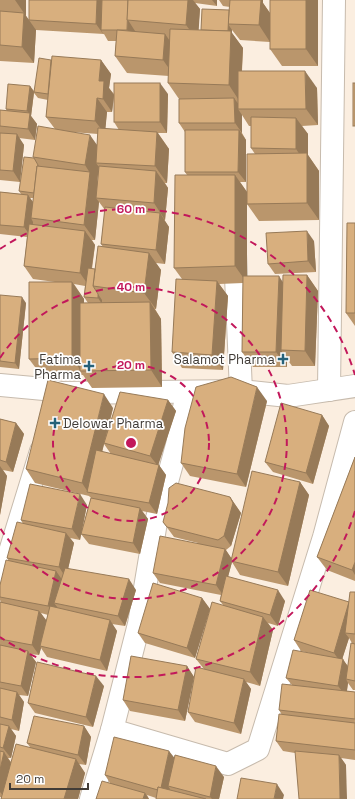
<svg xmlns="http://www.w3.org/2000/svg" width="355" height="799" font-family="'Space Grotesk',sans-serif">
<rect width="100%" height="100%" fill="#fbeee0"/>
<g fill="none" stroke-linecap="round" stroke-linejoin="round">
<defs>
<g id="street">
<polyline points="235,254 241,391"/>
<polyline points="0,385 44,389 60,393 241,391 288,396 355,386"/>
<polyline points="329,390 334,0"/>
<polyline points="0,584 41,451"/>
<polyline points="112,730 228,764 258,749 324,537 355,422"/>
<polyline points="91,799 112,730 139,624 156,522 177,445 187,392"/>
</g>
</defs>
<use href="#street" stroke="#c7bbad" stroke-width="24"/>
<use href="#street" stroke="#fff" stroke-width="22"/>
</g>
<g fill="#ba966c" fill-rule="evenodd">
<polygon points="0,0 26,0 26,16 29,20 29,0 217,0 217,6 195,3 200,9 198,30 201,30 229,11 230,7 223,6 219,0 263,0 263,3 270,13 318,0 318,66 282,66 270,49 270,42 240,40 232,30 232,33 243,48 242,71 317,88 318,125 302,126 308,134 308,155 319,171 319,220 259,221 247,204 255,154 251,148 251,126 249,126 242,115 242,133 246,140 246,182 240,182 247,192 247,276 282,282 307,275 318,291 315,366 292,366 287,359 287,367 253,367 242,352 243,283 219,284 228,296 223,370 182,368 172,352 182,279 174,268 187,175 185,172 185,132 179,123 179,99 168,83 169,76 127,73 115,56 116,41 108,41 104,34 36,30 34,63 0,61"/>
<path d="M51 60H101L111 74 109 88 114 94H168L167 133H158L169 149 167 183H165L168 188 165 220H164L169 227 165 264 156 263 161 270 156 309H155L161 319 162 387 92 388 83 375H41L29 359 55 282 33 279 24 266 27 237 0 234V192L21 194 19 191 34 158 33 157 55 129 46 117 48 100 38 98 34 93 31 116 37 124 35 140 19 138 24 145 20 182 0 180V110L7 111 6 109 30 86 34 91ZM114 97V122L119 130 105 129 107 112H112ZM71 132 98 134 97 145ZM98 171V183L97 182ZM30 198H33V202ZM99 202 105 210 101 244 103 247 95 269H92L95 245 92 240H95ZM74 284 85 286 84 297 88 303H84V299Z"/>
<polygon points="355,223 355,326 346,313"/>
<polygon points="314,241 316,272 275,274 268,264"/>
<polygon points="0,295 26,303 19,369 0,367"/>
<path d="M168 400 176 411 158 464 166 475 157 514 142 511 148 519 140 554 89 544 81 534 91 498 89 496 35 483 26 469 113 408 108 430ZM104 444 111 454 102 452Z"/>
<polygon points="267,401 246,487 190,476 181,463"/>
<polygon points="322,415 329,426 313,484 273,472 265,462"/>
<polygon points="0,419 16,423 24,434 13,472 3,470 7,476 0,515"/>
<polygon points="355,457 355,581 327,570 317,557"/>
<polygon points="300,482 309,495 288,586 240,575 232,562 228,577 285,601 278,626 268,623 273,630 260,686 246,682 251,689 241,734 195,722 188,712 204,669 196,659 223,605 220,601 221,595 160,583 153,573 198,543 174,537 163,522 230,497 241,513 231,546 226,550 231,558"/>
<path d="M87 505 80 540 70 538 74 543 68 569 136 590 125 626 112 624 117 631 107 671 47 657 41 648 39 655 30 654 36 662 28 696 19 695 24 702 19 731 11 729 16 736 11 758H8L11 762 30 747 27 743 84 726 91 737 86 765 79 764 85 773 78 799H1V797H0V602H1L0 600V585L9 561 7 558 23 524 21 520ZM41 613 48 615 46 621Z"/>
<path d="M355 592V690H353L348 683 347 691 355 692V760L341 758 346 765 295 753 283 751 276 741 282 715 279 710 292 685 286 678 310 653 301 651 294 640 349 602ZM349 638 352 643 348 666 342 659Z"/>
<polygon points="202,598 210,609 195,658 145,643 138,633"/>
<polygon points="187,666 194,677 185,721 130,711 123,700"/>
<polygon points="104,686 93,727 35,713 28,703"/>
<polygon points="175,758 224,777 219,799 156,799 156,798 147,795 149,799 96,799 110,783 105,775"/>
</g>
<g fill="#977a58">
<polygon points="15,0 26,0 26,16"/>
<polygon points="97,0 105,0 101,30 104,35 96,24"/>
<polygon points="188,0 193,0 200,9 198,41 186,25"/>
<polygon points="212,0 217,0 217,6"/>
<polygon points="255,0 263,0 263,3 272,16 270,42 259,25"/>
<polygon points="306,0 318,0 318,66 306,49"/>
<polygon points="24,13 36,30 34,63 22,47"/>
<polygon points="128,20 135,31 134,41 127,30"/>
<polygon points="228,24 232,30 232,33 243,48 240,102 229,85"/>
<polygon points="165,34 177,51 175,77 163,60"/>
<polygon points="101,60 111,74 109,88 114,95 112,112 103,99 99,81"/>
<polygon points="305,71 317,88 318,125 306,109"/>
<polygon points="160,83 168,94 167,133 160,122"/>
<polygon points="30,86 34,92 31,116 37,124 35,140 28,129 30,115 27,111"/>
<polygon points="97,98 107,112 105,134 95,121"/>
<polygon points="234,98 242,109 238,109 242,115 242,133 235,123"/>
<polygon points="296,118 308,134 308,155 319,171 319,220 307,203 307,165 296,149"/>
<polygon points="239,130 246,140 246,182 238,172"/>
<polygon points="157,132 169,149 167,183 155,166"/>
<polygon points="17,134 24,145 20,182 13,171"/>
<polygon points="90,135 102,152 96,163 99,167 97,182 101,188 96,198 99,202 95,240 84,225 90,173 85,165"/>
<polygon points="156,171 168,188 165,220 154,203"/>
<polygon points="235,175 247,192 247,283 235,266"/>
<polygon points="28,195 35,205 31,218 33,222 32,238 24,227"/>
<polygon points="160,213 169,227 165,264 156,250"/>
<polygon points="85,231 95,245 89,286 80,273"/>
<polygon points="307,231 314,241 316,272 308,261"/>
<polygon points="149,253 161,270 156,309 144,293"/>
<polygon points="307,275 318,291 315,366 305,351"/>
<polygon points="279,276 289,292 281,350 287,359 287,367 276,352"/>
<polygon points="217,281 228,296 223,370 212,355"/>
<polygon points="72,282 84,299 84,371 81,371 72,358"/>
<polygon points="98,294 102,300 102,304 98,298"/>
<polygon points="22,297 26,303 19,369 15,363"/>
<polygon points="150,302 161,319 162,387 151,370"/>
<polygon points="257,387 267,401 246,487 237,474"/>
<polygon points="104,394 113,408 104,443 104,444 92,493 88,492 82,483"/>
<polygon points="168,400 176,411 158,466 150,456"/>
<polygon points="322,415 329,426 313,484 306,473"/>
<polygon points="16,423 24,434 13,472 6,462"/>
<polygon points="159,465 166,475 157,514 149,503"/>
<polygon points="0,466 7,476 0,515"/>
<polygon points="300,482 309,495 288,586 278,572"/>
<polygon points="80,494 87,505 80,540 72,529"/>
<polygon points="230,497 241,513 231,546 224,536"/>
<polygon points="140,508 148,519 140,554 133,543"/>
<polygon points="66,533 74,543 66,578 59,567"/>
<polygon points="225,549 232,559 231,561 232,562 223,595 216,585"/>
<polygon points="355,562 355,575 352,570"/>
<polygon points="56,571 63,581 54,603 58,608 56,616 48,606"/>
<polygon points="129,579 136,590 125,626 118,616"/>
<polygon points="278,590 285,601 278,626 270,615"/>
<polygon points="202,598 210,609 195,658 187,648"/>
<polygon points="349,602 355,611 345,633 349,638 341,663 334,653"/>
<polygon points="39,611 47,621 40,646 41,648 39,655 32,645"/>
<polygon points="263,617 273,630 260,686 250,672"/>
<polygon points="110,620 117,631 107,671 100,660"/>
<polygon points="28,651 36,662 28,696 21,686"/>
<polygon points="343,659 350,670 346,679 348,683 346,696 338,686"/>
<polygon points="187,666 194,677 185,721 178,710"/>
<polygon points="96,676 104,686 93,727 86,717"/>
<polygon points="244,679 251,689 241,734 234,723"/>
<polygon points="17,692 24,702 19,731 12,720"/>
<polygon points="9,726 16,736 11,758 3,748"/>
<polygon points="84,726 91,737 86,765 78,755"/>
<polygon points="169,751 177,761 168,786 170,789 168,799 160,791"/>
<polygon points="4,752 11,763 4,797 0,792 0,770"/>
<polygon points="339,755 346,765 347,799 340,799"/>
<polygon points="76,759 85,773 78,799 64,799"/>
<polygon points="216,766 224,777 219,799 212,799 210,797"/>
<polygon points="277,784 284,795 283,799 274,799"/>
<polygon points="145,793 149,799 143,799"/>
</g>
<g fill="#d8af7e" stroke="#977a58">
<polygon points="29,0 97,0 96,24 29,20"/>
<polygon points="102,0 128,0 127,30 101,30"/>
<polygon points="128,0 188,0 186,25 127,20"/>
<polygon points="230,0 261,0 259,25 228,24"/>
<rect x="270" y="0" width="36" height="49"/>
<polygon points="202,9 229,10 228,31 201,30"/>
<polygon points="0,11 24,13 22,47 0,45"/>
<polygon points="170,29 231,31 229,85 168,83"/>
<polygon points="117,30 165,34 163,60 115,56"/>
<polygon points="52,56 101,60 99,81 104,81 103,99 97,98 95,121 46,117"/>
<polygon points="39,58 51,60 48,94 34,92"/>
<polygon points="238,71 305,71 306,109 238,109"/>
<rect x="114" y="83" width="46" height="39"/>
<rect x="353" y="83" width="2" height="43"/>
<polygon points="8,84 30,86 27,111 6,109"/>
<polygon points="234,98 235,123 179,123 179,99"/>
<polygon points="0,110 30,113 28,129 0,126"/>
<polygon points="251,117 296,118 296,149 251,148"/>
<polygon points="38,126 90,135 85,165 33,157"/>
<polygon points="98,128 157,132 155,166 96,163"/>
<polygon points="185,130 239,130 238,172 185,172"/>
<polygon points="0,133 17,134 13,171 0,170"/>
<polygon points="307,153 307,203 247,204 247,154"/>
<polygon points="24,157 34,158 38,165 38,166 37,166 34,193 19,191"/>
<polygon points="37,166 90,172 84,225 31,218"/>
<polygon points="99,166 156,171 154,203 96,198"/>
<polygon points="175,175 235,175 235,266 174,268"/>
<polygon points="0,192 28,195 24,227 0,225"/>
<polygon points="105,207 160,213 156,250 101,244"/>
<polygon points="347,223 355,223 355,313 346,313"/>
<polygon points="29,224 85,231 80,273 24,266"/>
<polygon points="307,231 308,261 268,264 266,233"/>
<polygon points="98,246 149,253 144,293 93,286"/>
<polygon points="88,268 95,269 93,286 98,294 98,298 84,297"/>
<polygon points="283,275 307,275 305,351 281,350"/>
<polygon points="243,276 279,276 276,352 242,352"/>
<polygon points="176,279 217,281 212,355 172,352"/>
<polygon points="29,282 72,282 72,358 29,359"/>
<polygon points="0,295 22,297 15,363 0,361"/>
<polygon points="150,302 151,370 80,371 80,303"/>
<polygon points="231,377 257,387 237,474 181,463 185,428 196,387"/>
<polygon points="48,380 104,394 82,483 26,469"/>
<polygon points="120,392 168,400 150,456 104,443"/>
<polygon points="281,403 322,415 306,473 265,462"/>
<polygon points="0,419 16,423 6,462 0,460"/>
<polygon points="96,450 159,465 149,503 87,492"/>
<polygon points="355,457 355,562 352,570 317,557"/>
<polygon points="252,471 300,482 278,572 231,561"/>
<polygon points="176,483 230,497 233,503 224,536 218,540 167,527 163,522 168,503 169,488"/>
<polygon points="30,484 80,494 72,529 21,520"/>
<polygon points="91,498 140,508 133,543 81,534"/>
<polygon points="17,522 66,533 59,567 7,558"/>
<polygon points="160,536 225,549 216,585 153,573"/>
<polygon points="6,560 56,571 48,606 0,597 0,585"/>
<polygon points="65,568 129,579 118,616 54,603"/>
<polygon points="226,576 278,590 270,615 220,601"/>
<polygon points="153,583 202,598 187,648 138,633"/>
<polygon points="310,590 349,602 334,653 294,640"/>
<polygon points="350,592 355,592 355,634 345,633"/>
<polygon points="0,602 39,611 32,645 0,639"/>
<polygon points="212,602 263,617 250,672 196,659"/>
<polygon points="50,606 110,620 100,660 40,646"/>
<polygon points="351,643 355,644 355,681 346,679"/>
<polygon points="0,645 28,651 21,686 0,682"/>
<polygon points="293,650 343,659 338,686 286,678"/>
<polygon points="131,656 187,666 178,710 123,700"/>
<polygon points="37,662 96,676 86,717 28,703"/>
<polygon points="196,667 244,679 234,723 188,712"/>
<polygon points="282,684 355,692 355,719 279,710"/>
<polygon points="0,688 17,692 12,720 0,717"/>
<polygon points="279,714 355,723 355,750 276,741"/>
<polygon points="34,716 84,726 78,755 27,743"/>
<polygon points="0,724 9,726 3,748 0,747"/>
<polygon points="114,737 169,751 161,788 158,787 158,790 105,775"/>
<polygon points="16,744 76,759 64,799 1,799"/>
<polygon points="0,751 4,752 0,770"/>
<polygon points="295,751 339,755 340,799 299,799"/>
<polygon points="175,755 216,766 210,797 168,786"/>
<polygon points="241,778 277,784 274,799 237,799"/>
<polygon points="102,781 145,793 143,799 96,799"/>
<polygon points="158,787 206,799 156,799"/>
</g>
<g fill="none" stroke="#c2185b" stroke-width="2" stroke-dasharray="7 5">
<circle cx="131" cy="443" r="78"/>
<path d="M0 358A156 156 0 1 1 0 528"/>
<path d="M355 511A234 234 0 0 1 0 637M0 249A234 234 0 0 1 355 375"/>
</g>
<g fill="#266179" stroke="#fff" stroke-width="1.5">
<path d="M281 353h4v4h4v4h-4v4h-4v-4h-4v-4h4z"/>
<path d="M87 360h4v4h4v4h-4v4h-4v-4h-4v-4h4z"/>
<path d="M53 417h4v4h4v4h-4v4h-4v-4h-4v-4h4z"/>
</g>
<g text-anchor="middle" stroke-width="3.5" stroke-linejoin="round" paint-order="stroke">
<g font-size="13" fill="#413c37" stroke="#fff" text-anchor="end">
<text x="81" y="364">Fatima<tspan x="81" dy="15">Pharma</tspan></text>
<text x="275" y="364">Salamot Pharma</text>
<text x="63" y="428" text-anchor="start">Delowar Pharma</text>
</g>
</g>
<circle cx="131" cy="443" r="6" fill="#c2185b" stroke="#fff" stroke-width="2"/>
<g font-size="12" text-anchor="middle" font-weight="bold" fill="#c2185b" stroke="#fff" stroke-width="3.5" stroke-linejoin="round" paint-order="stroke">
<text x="131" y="213">60 m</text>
<text x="131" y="291">40 m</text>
<text x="131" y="369">20 m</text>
</g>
<path d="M10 783v6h78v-6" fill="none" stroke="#413c37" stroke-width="2"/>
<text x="16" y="783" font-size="12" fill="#413c37" stroke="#ffffff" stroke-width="3" paint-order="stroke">20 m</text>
</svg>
